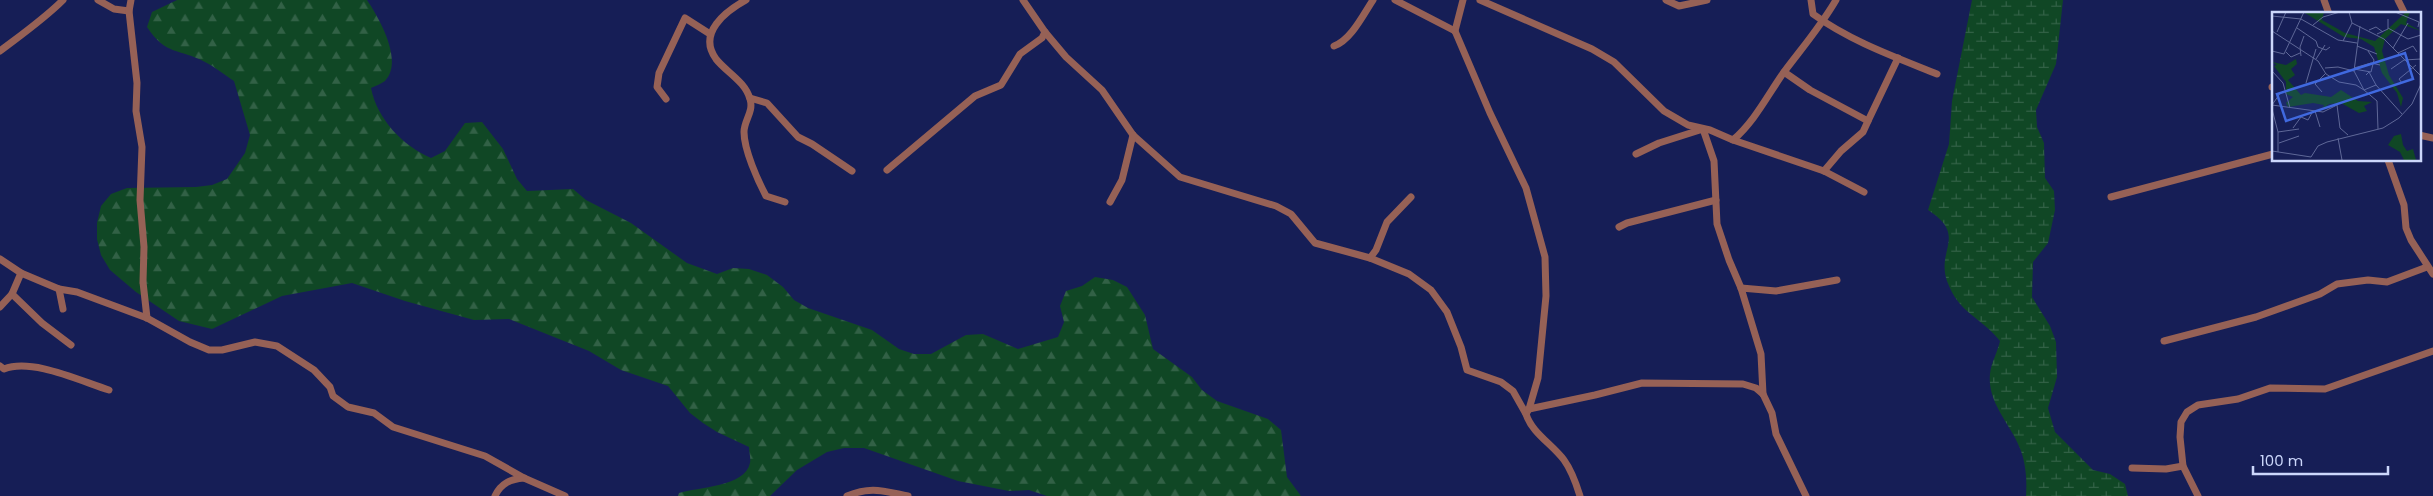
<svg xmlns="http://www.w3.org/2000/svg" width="2433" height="496" font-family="Poppins,sans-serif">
<defs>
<pattern id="forest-firs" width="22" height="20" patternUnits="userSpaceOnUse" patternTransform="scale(1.25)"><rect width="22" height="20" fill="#104725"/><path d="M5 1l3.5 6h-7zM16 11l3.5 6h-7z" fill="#326146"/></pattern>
<pattern id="wetland-marsh" width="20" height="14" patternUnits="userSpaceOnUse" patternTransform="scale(1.25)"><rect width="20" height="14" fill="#104725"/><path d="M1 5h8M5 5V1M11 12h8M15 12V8" fill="none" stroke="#326146"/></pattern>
</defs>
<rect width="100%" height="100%" fill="#161e56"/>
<path fill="url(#forest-firs)" d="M177 0H367C379 18 404 61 385 81 381 84 375 86 371 88 377 119 403 146 431 158L445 151 465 123 482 122 503 149 517 179 527 191 573 189 586 200 631 223 687 263 717 274 733 268 749 269 767 275 783 287 794 300 808 308 872 330 899 349 914 354H931L966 335 983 334 1018 349 1058 337 1064 322 1060 306 1066 291 1082 286 1095 277 1113 280 1127 287 1145 315 1153 349 1192 377 1202 390 1217 401 1268 419 1281 430 1287 477 1301 496H1047L1029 490 1009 491 958 481 864 448H844L827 452 797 470 770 496H678L679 493C698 487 745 487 750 463 751 458 749 452 749 447L717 432 703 423 690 413 668 386 621 370 589 351 509 319 474 320 405 301 352 283 282 296 212 329 179 321 136 292 110 270 101 255 97 239V223L101 206 111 194 127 188 196 187 212 185 227 179 245 153 250 135 234 81C225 75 215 67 205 62 179 48 166 56 147 27L152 12Z"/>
<path fill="url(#wetland-marsh)" d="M1972 0H2063L2056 64 2036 110 2037 127 2044 143 2045 178 2054 191 2055 210 2048 243 2033 262 2032 297 2050 326 2056 342 2057 377 2048 408 2055 432 2093 470 2110 474 2125 484 2128 496H2026C2027 481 2026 465 2021 451 2012 425 1987 404 1990 374 1991 363 1998 351 2000 341 1980 316 1959 314 1947 281 1936 249 1968 236 1928 210L1949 144 1952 101Z"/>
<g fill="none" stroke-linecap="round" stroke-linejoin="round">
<g stroke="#966156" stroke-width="7">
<polyline points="98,0 114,9 129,11"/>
<polyline points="131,0 129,11 137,83 136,111 142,147 140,200 144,247 143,282 147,318"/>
<path d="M746 0C726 11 697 33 716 59 726 72 745 81 750 99 754 112 744 120 744 132 744 150 758 181 766 196L785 202"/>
<polyline points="1023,0 1045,32 1066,57 1102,90 1133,135 1180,177 1276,206 1291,214 1315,243 1370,258 1409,274 1431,290 1447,312 1461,347 1467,370 1501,382 1513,391 1526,414 1529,409 1595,395 1642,383 1743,384 1756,388 1763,394 1772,413 1776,434 1806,496"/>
<polyline points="1395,0 1455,31 1490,113 1526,188 1545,257 1546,296 1538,378 1529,409"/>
<path d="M1480 0 1592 49 1614 62 1664 111 1688 125 1710 130 1733 140C1755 121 1767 96 1784 72 1802 48 1821 26 1836 0"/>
<polyline points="1666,0 1679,6 1707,0"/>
<path d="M1811 0 1813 14C1850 41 1895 57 1937 74"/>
<polyline points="2324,0 2329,14"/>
<polyline points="2398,0 2405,14"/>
<polyline points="1455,31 1463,0"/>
<path d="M1334 46C1351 40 1363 15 1373 0"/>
<path d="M0 51C21 35 44 19 63 0"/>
<polyline points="1784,72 1810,90 1868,121 1863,132 1841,151 1824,171"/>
<polyline points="2272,87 2273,87"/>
<polyline points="750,98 767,103 798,137 812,144 852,171"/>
<polyline points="666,99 657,87 659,73 685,18 710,34"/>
<polyline points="1868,121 1898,58"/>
<polyline points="2419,135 2433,138"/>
<polyline points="1733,140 1824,171 1864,192"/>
<polyline points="1636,154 1659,143 1703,129 1714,161 1717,224 1729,260 1741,288 1761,354 1763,394"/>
<polyline points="2388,160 2404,205 2406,228 2411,240 2433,274"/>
<polyline points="887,170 975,96 1001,85 1020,54 1042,38 1045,32"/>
<polyline points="2111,197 2273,154"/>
<polyline points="1110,202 1122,180 1133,135"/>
<polyline points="1619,227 1627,223 1716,200"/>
<polyline points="1370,258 1376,250 1387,222 1411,197"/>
<polyline points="0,259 21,273 59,289 77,292 147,318 190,342 209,350 222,350 255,342 277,346 314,370 330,387 333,396 348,407 374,413 393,427 485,456 524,478 565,496"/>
<polyline points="1741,288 1776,291 1837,280"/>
<polyline points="59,289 63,309"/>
<polyline points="12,294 42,323 71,345"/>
<polyline points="0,307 12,294 21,273"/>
<polyline points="2164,341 2256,317 2320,294 2337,284 2368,280 2387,282 2427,267"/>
<path d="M0 366 4 369C32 358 80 381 109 390"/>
<path d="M1526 414C1532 433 1552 444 1564 460 1572 471 1576 483 1580 496"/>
<polyline points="2132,468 2166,469 2183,466"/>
<path d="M495 496C501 483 511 479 524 478"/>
<path d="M847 496C871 486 883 491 908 496"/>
<polyline points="2198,496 2183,466 2180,437 2181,422 2187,412 2198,405 2238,399 2270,388 2325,389 2433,351"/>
</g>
</g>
<g transform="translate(2272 12)">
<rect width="149" height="149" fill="#161e56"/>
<path d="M24 47 25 52 19 57 23 63 16 68 29 83 33 81 59 85 69 78 86 89 100 90 92 94 95 99 87 101 69 91 57 92 50 98 52 93 41 91 16 95 14 91 21 85 14 82V70L2 54 5 53 0 50 14 53ZM129 122 131 133 135 139 141 137 144 148H132L128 140 116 133 122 124Z" fill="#104725"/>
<path d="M52 0 50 8 73 21 103 29 134 0H138L134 11 149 19 129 12 113 27 110 39 117 63 131 86 129 95 125 81 110 61 102 35 89 27 72 25 33 1Z" fill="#104725"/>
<path fill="none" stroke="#5f6898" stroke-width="1" d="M77 0 80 11 112 27 149 64M123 0 147 10 146 15M0 4 29 7 66 28 85 31M41 13 51 5 68 0M25 16 44 29 46 35 54 38 58 35M116 16 136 27 149 23M97 18 104 15 111 20M0 19 46 49 54 62 67 70 84 73 92 78 104 73 130 102M5 20 14 0M105 22 116 17V7M71 29 80 11M85 34 105 42M121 36 136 11M0 39 12 42 32 0M14 40 19 45 28 41M126 41 141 34 145 40M29 44 28 35 32 24M44 47 53 33M53 56 66 55 82 59 92 78M82 56 99 51 108 53M82 57 99 60 102 48 96 39M119 57 132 48 149 47M0 59 11 71 18 96M82 59 88 14M94 63 97 60 104 73M34 71 44 37M130 71 127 67 144 53M92 78 105 89 106 117M50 80 43 72 54 61M0 93 51 100 65 93 68 116 76 123M0 93 9 80M0 97 6 120V140M43 99 48 115M21 116 29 105 36 108 41 99M6 120 27 117M66 126 70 148M7 131 27 124M0 139 39 145 46 134 55 130 111 116 127 106 140 92 149 72"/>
<path fill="#4069df" fill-opacity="0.15" stroke="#4069df" stroke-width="2.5" d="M133 41 141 67 14 109 5 82Z"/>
<rect width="149" height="149" fill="none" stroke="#ccd7fb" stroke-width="2.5"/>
</g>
<path d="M2253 466v8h135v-8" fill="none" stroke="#ccd7fb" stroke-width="2.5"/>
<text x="2260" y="466" font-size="15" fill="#ccd7fb" stroke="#161e56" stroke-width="4" paint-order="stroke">100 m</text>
</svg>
